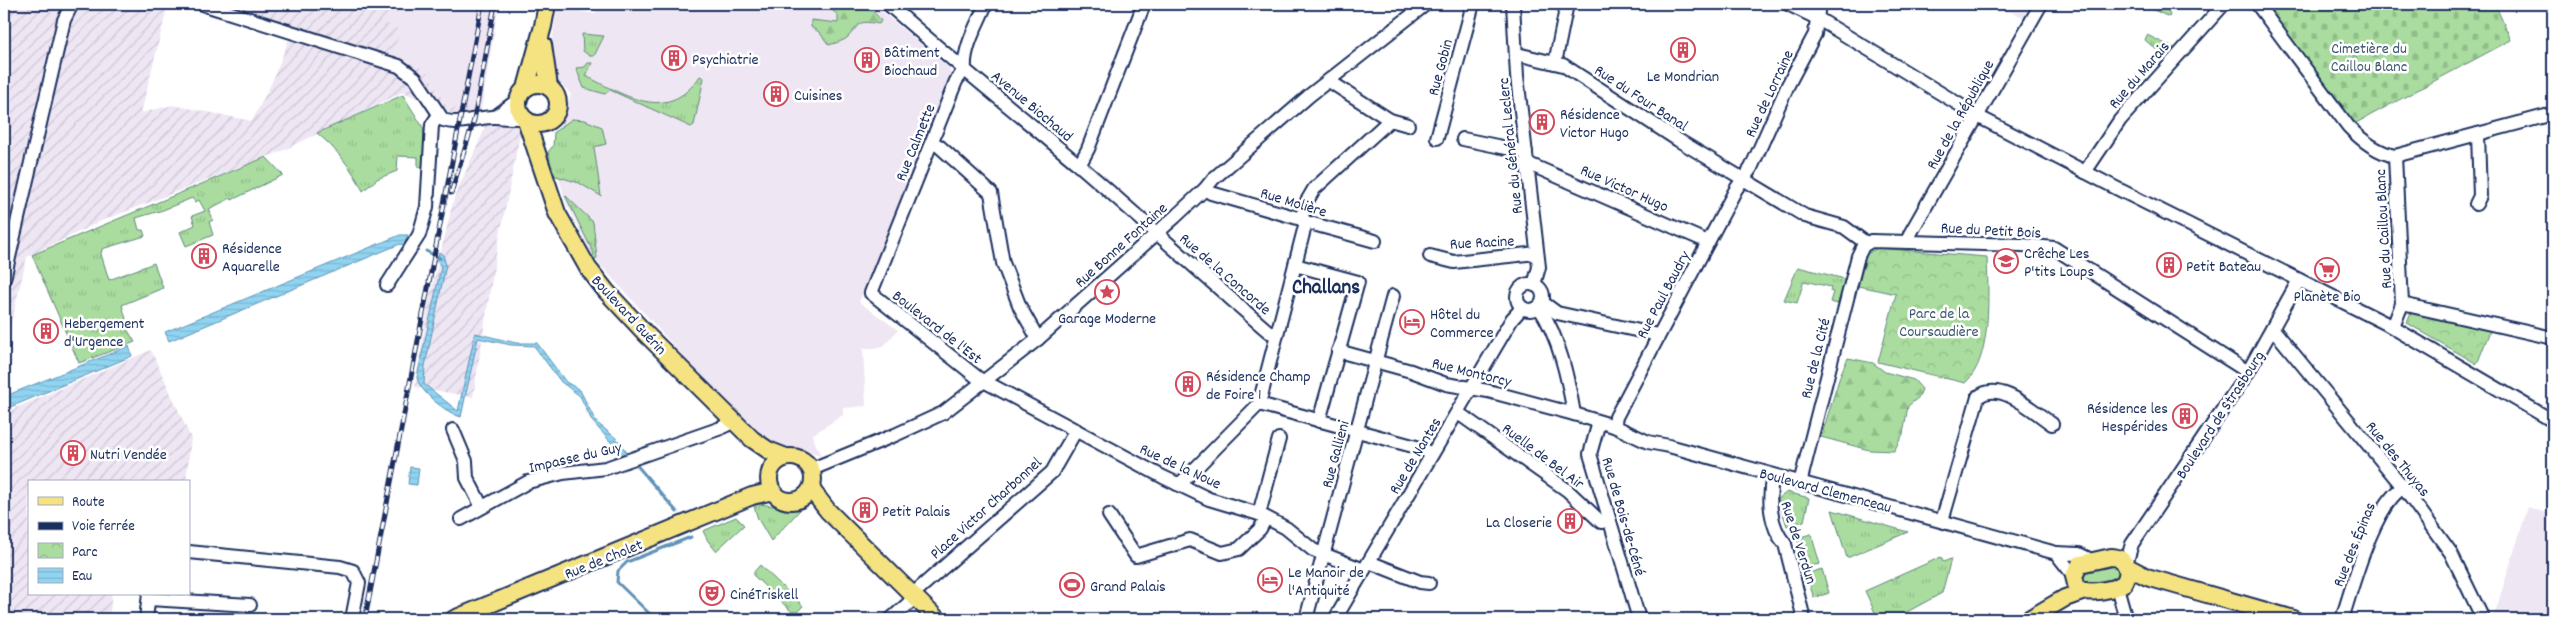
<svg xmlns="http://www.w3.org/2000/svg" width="2557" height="623" font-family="Dekko,sans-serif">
<defs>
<pattern id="industrial-furrows" width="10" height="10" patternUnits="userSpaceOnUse" patternTransform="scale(1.25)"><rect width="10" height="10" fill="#efe6f4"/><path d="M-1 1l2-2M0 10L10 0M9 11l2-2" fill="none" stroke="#ccc6d4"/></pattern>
<pattern id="grass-tufts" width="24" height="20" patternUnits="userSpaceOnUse" patternTransform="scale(1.25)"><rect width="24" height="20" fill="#a9dc9e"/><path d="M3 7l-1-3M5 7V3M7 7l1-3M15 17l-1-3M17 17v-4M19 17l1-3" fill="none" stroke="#91bd8a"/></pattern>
<pattern id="forest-firs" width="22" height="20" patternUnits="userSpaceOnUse" patternTransform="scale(1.25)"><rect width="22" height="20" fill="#a9dc9e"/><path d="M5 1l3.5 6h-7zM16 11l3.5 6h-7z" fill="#91bd8a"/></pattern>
<pattern id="cemetery-stones" width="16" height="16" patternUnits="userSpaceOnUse" patternTransform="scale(1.25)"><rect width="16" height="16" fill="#a9dc9e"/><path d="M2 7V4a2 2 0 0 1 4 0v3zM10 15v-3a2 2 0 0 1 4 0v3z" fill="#91bd8a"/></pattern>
<pattern id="park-crowns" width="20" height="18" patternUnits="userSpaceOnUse" patternTransform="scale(1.25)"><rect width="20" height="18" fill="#a9dc9e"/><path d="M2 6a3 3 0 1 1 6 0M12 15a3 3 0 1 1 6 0" fill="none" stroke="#91bd8a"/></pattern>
<pattern id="water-rules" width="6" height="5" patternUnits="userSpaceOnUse" patternTransform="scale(1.25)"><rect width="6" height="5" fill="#90d4f1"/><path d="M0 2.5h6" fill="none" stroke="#7cb6d1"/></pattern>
</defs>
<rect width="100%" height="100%" fill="#fff"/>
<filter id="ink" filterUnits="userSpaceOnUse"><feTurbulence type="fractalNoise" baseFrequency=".02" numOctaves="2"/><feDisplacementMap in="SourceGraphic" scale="10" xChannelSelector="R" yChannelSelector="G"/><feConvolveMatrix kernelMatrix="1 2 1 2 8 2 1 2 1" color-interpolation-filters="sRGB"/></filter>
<g filter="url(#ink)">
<g fill="#efe6f4">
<polygon points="396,4 499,4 481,109 447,107 426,70 392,54 383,22"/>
<polygon points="599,4 873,4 949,68 951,75 859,302 898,330 883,347 863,349 866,406 843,408 843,415 812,435 821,456 771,442 713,389 593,257 565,200 552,153 571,94 555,78 550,55 557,7 595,14"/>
<polygon points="1990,4 2033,4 2026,18"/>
<polygon points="2528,507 2553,515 2553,619 2491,619 2490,617 2495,613"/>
</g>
<g fill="url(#industrial-furrows)">
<polygon points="4,4 168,4 141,113 173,105 252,121 272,82 289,39 233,21 239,4 396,4 384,22 401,31 392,54 426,70 447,107 481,109 500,122 522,124 495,260 473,397 415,387 429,300 454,198 485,128 403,92 282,151 101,221 27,257 4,352"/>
<polygon points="151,350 191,438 186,482 29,482 29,594 112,594 109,619 4,619 4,413"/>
</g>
<g fill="url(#grass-tufts)" stroke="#62867e">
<polygon points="2133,4 2164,4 2170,15 2169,17 2143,5 2140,10 2132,5"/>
<polygon points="582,34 604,36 594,56 590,56 583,51"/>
<polygon points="2147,35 2174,48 2165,57 2145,40"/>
<path d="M588 63H592L586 76C626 96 668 124 700 76L704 78 694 125 691 127 610 90 605 94 584 88 576 68 585 67Z"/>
<path d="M403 95 424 129 423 167H418V157L398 156 397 171 377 179 363 191C352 168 336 149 317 133Z"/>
<polygon points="572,119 585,120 602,127 606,144 594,147 601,196 579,183 556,176 552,172 548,152 553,146 554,132"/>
<polygon points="266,157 283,175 232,200 231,198 209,209 213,220 209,222 213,235 186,246 180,232 195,225 192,216 205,211 199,200 195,202 192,198 163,210 136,218 139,230 143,230 145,236 102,249 101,254 109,280 154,263 163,288 122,305 126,319 122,321 135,342 79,363 32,255"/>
<polygon points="565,195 593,222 597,258 591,259 594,254"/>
<polygon points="1798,267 1845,279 1838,304 1830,302 1833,292 1830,291 1831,287 1804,281 1797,303 1784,300"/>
<polygon points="1787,492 1809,498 1804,521 1787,526 1778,499"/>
<polygon points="753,503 800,510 771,541 758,519"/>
<polygon points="1832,510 1908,532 1847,558"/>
<polygon points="736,517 744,525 716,551 708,541 703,531"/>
<polygon points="1811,534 1820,564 1806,567 1797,538"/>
<polygon points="1941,557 1943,562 1951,559 1942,593 1894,619 1878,619 1865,591"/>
<polygon points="2112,563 2117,565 2121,574 2116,581 2091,586 2083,584 2081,572"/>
<polygon points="760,565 803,606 797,612 792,612 754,576 754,572"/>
<polygon points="1822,569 1829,593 1814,598 1806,574"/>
</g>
<g fill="url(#forest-firs)" stroke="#62867e">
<path d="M824 4C848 4 868 0 881 21L879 24C857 20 861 23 848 37 844 41 835 43 829 45L819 32 811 27V20L838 23V15Z"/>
<polygon points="1848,358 1873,363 1885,372 1914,380 1922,389 1919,397 1908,406 1903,434 1894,451 1869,450 1821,437 1841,373"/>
</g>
<polygon fill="url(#cemetery-stones)" stroke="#62867e" points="2264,4 2495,4 2511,40 2354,124"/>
<g fill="url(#park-crowns)" stroke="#62867e">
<path d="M1877 248 1987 257C1988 291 1993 359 1965 383L1878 362 1896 294 1858 286 1867 254Z"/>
<polygon points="2411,313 2490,331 2477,364 2407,323"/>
</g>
<g fill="url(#water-rules)" stroke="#6192b6">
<polygon points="400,235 408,235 404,245 400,244 169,341 165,332"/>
<path d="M439 252 443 255 446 265 425 366 424 384 458 411 475 333 516 343H537L566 382 580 390 596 422 617 439 628 454 623 456 592 421 580 396 561 382 534 346 511 345 478 338 461 417C447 413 419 392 417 377L441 267 437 260Z"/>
<polygon points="129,346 132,356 13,406 5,407 8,395"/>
<polygon points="410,467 419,468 417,485 408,484"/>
</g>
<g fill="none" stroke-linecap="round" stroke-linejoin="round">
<g stroke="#6192b6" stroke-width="3">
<polyline points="426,251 440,258"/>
<polyline points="634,462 677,512"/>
<polyline points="655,619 617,582 618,571 627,562 691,537"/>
</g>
<defs>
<g id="minor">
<path d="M202 4 399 66 415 78 443 120C461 126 478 116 495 117 505 118 514 118 524 118"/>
<path d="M888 4C950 59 1015 111 1079 165 1143 220 1205 277 1269 332L1277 335"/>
<path d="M986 4C978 23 963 48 965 69L956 81 871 293 978 378 1163 477 1209 499 1259 514 1286 528 1313 550 1364 570"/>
<polyline points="1513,4 1517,76 1539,267 1534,285"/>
<polyline points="1788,4 1817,18 1983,119 2116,188 2387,324 2553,421"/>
<path d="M2257 4 2348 126C2361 140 2376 152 2395 156L2402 304 2393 327"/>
<polyline points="1517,54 1563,65 1678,140 1805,216 1844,227 1866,243"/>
<polyline points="1555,63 1567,4"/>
<polyline points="1329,81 1390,120 1408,125"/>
<polyline points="495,117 519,99"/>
<polyline points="1437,138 1473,4"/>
<polyline points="1463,139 1526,152"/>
<polyline points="932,143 939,146 991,193 1003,263 1020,307 1038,339"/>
<polyline points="2395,156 2553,114"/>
<polyline points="1529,164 1708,242"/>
<polyline points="1079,166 1088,149 1144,4"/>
<polyline points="2085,172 2120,120 2224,4"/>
<polyline points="1205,189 1211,193 1301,219 1306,222 1375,241"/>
<polyline points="2476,204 2480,196 2478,134"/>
<polyline points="1301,219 1307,201 1314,189 1390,120"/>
<polyline points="1908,241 1910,234 2041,4"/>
<polyline points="1430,256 1454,262 1537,253"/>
<polyline points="1295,265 1358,282 1319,421"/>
<polyline points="4,279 64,20 72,4"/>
<circle cx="1530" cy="297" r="13"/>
<polyline points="387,285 419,235 427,207 432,125 438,116"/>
<polyline points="1542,302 1557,313 1658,335"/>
<polyline points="2402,304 2553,338"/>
<path d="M1539 307C1559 337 1568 378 1574 414"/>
<polyline points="2273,329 2403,487 2451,553 2483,619"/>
<polyline points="1338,351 1411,371 1446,384 1488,391 1574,414 1614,426 1648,442 1669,446 2056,553"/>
<polyline points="1259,404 1420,448 1432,454"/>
<polyline points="1458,413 1567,490 1601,522 1609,521"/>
<polyline points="1599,422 1590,454 1639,619"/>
<polyline points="1614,426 1616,417 1736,189 1751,168 1788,85 1815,34 1819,4"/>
<polyline points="453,430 466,461 467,478 482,507"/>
<polyline points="812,469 895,435 943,413 1038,339 1175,217 1205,189 1213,179 1310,95 1426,4"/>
<path d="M1773 475C1768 498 1769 526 1785 544L1804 619"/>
<polyline points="1800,483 1858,256 1863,246 1871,241 2022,245 2054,248 2248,372"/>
<polyline points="1177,484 1183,481 1259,404 1306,222"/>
<polyline points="1259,514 1279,439"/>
<polyline points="1109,515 1136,556 1190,540 1222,553 1239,549 1260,529 1266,518"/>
<polyline points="461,519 528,482 563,473 606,468 721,428 734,421"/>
<path d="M1942 521 1978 397C2000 379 2034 412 2052 424"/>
<polyline points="189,552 340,567 353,571 359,583 352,619"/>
<polyline points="1369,562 1420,582 1429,583"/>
<polyline points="2126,564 2132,544 2248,372 2299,280"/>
<polyline points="2074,576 2056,553 2079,554 2093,561"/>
<polyline points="2117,587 2126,619"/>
<polyline points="149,599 250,605"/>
<polyline points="146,619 149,594"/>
<polyline points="891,619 909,603 913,594 1052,472 1076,430"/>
<polyline points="1306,619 1393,296"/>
<polyline points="1335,619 1512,319 1522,308"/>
<path d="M2342 619C2353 585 2373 507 2403 487"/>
</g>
<g id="major">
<polyline points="543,45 549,87"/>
<circle cx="538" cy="104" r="20"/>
<polyline points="526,88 543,26 547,4"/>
<polyline points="526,120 557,213 588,268 606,291 647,335 752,439 768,450 786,457"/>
<circle cx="791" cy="479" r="22"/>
<polyline points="811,489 828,511 937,619"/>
<path d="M2111 557C2125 557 2132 570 2124 583 2114 590 2088 595 2077 588L2074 576 2080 564Z"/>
<polyline points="2126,566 2147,577 2294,619"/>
<polyline points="454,619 752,496 773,491"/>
<polyline points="2029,619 2065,598 2085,591"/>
</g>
</defs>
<use href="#minor" stroke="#1b2f5e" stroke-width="16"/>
<use href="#major" stroke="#1b2f5e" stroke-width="20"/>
<use href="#minor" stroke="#fff" stroke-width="12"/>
<use href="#major" stroke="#f5e382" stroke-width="16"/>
<defs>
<g id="rail">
<polyline points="451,193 474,120 495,4"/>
<polyline points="365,619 482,4"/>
</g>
</defs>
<use href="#rail" stroke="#1b2f5e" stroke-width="5"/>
<use href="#rail" stroke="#fff" stroke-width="3" stroke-dasharray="9" stroke-linecap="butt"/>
</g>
</g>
<defs>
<symbol id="building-ring" viewBox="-11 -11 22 22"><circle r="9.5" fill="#fff" stroke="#d1495b" stroke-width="1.5"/><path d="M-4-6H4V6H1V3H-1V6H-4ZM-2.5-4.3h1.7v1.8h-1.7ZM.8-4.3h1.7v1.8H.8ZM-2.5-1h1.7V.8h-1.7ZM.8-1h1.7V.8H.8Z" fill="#d1495b"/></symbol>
<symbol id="school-ring" viewBox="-11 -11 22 22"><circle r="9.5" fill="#fff" stroke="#d1495b" stroke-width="1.5"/><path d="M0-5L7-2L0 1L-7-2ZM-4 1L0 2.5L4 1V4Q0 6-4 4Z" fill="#d1495b"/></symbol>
<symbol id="supermarket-ring" viewBox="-11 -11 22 22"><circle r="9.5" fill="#fff" stroke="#d1495b" stroke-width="1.5"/><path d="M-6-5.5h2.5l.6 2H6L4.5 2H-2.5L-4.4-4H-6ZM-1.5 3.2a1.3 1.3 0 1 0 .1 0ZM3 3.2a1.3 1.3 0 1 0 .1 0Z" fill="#d1495b"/></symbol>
<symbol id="sight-ring" viewBox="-11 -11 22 22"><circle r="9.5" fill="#fff" stroke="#d1495b" stroke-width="1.5"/><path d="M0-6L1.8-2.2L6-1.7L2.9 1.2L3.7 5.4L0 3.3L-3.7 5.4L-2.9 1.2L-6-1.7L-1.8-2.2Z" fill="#d1495b"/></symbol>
<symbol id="hotel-ring" viewBox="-11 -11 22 22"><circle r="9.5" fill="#fff" stroke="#d1495b" stroke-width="1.5"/><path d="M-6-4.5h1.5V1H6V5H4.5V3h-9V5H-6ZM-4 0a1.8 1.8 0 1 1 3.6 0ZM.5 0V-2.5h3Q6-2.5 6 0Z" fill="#d1495b"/></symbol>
<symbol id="stadium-ring" viewBox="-11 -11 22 22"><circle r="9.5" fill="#fff" stroke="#d1495b" stroke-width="1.5"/><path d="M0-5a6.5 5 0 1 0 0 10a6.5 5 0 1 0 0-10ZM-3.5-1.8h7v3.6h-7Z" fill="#d1495b"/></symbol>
<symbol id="theatre-ring" viewBox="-11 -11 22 22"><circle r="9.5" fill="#fff" stroke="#d1495b" stroke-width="1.5"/><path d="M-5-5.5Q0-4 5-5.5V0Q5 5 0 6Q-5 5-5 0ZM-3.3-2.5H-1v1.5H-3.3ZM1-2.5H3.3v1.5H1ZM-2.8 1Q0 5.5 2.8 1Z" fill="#d1495b"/></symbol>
</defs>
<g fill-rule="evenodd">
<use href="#building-ring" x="1669" y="36" width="28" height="28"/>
<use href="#building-ring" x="660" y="44" width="28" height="28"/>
<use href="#building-ring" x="853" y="46" width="28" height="28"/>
<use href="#building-ring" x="762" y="80" width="28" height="28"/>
<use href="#building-ring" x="1528" y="108" width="28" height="28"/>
<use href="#building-ring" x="190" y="242" width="28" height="28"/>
<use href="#school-ring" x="1992" y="247" width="28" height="28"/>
<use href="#building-ring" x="2155" y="251" width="28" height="28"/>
<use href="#supermarket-ring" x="2313" y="256" width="28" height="28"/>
<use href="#sight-ring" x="1093" y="278" width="28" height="28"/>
<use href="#hotel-ring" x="1398" y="308" width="28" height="28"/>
<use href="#building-ring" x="32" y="317" width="28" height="28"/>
<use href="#building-ring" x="1174" y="370" width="28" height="28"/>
<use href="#building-ring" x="2171" y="402" width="28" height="28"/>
<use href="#building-ring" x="59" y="439" width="28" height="28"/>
<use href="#building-ring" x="851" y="496" width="28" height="28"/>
<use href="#building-ring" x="1556" y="507" width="28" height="28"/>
<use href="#hotel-ring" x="1256" y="566" width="28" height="28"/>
<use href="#stadium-ring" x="1058" y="571" width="28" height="28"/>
<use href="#theatre-ring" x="698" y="579" width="28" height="28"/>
</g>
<g text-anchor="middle" stroke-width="5" stroke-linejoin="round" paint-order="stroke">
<g font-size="16" fill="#3e5a6e" stroke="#fff">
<text x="2369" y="53">Cimetière du<tspan x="2369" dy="18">Caillou Blanc</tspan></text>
<text x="1939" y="318">Parc de la<tspan x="1939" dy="18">Coursaudière</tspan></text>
</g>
<g font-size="16" fill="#1b2f5e" stroke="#fff" text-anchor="start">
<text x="884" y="57">Bâtiment<tspan x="884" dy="18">Biochaud</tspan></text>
<text x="692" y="64">Psychiatrie</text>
<text x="1683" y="81" text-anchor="middle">Le Mondrian</text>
<text x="794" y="100">Cuisines</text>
<text x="1560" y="119">Résidence<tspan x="1560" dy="18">Victor Hugo</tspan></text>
<text x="222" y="253">Résidence<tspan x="222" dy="18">Aquarelle</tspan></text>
<text x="2024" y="258">Crêche Les<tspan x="2024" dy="18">P'tits Loups</tspan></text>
<text x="2186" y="271">Petit Bateau</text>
<text x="2327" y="301" text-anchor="middle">Planète Bio</text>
<text x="1430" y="319">Hôtel du<tspan x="1430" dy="18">Commerce</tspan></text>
<text x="1107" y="323" text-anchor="middle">Garage Moderne</text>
<text x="64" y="328">Hebergement<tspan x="64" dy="18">d'Urgence</tspan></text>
<text x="1206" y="381">Résidence Champ<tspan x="1206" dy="18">de Foire 1</tspan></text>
<text x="2168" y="413" text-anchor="end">Résidence les<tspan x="2168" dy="18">Hespérides</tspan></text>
<text x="90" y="459">Nutri Vendée</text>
<text x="882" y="516">Petit Palais</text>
<text x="1552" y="527" text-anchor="end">La Closerie</text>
<text x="1288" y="577">Le Manoir de<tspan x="1288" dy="18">l'Antiquité</tspan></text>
<text x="1090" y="591">Grand Palais</text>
<text x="730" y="599">CinéTriskell</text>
</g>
<g font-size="16" fill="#1b2f5e" stroke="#fff">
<text transform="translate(1439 67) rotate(-75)" y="6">Rue Gobin</text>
<text transform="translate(2138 74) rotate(-49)" y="6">Rue du Marais</text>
<text transform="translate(1768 93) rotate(-65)" y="6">Rue de Lorraine</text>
<text transform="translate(1642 97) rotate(33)" y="6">Rue du Four Banal</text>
<text transform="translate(1033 105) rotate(40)" y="6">Avenue Biochaud</text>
<text transform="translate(1959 114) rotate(-61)" y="6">Rue de la République</text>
<text transform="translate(914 142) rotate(-68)" y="6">Rue Calmette</text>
<text transform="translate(1509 146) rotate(-96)" y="6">Rue du Général Leclerc</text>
<text transform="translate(1625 187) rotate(24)" y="6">Rue Victor Hugo</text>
<text transform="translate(1294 201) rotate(17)" y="6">Rue Molière</text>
<text transform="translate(1991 229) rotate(3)" y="6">Rue du Petit Bois</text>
<text transform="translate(2382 229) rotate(-93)" y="6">Rue du Caillou Blanc</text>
<text transform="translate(1482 241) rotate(-3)" y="6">Rue Racine</text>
<text transform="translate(1120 244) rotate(-42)" y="6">Rue Bonne Fontaine</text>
<text transform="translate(1226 273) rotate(41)" y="6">Rue de la Concorde</text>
<text transform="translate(1662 294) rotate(-62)" y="6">Rue Paul Baudry</text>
<text transform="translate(630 314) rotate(47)" y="6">Boulevard Guérin</text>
<text transform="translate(938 326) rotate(38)" y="6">Boulevard de l'Est</text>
<text transform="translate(1814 358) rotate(-76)" y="6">Rue de la Cité</text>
<text transform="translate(1472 371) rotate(14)" y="6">Rue Montorcy</text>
<text transform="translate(2219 414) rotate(-57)" y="6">Boulevard de Strasbourg</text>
<text transform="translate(1334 454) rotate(-75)" y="6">Rue Gallieni</text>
<text transform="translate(1414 455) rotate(-59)" y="6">Rue de Nantes</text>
<text transform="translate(1544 455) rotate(37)" y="6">Ruelle de Bel Air</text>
<text transform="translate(575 456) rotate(-13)" y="6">Impasse du Guy</text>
<text transform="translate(2399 458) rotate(51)" y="6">Rue des Thuyas</text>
<text transform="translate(1181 465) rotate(25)" y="6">Rue de la Noue</text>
<text transform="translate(1826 489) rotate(15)" y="6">Boulevard Clemenceau</text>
<text transform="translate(985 507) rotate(-42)" y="6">Place Victor Charbonnel</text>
<text transform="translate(1625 516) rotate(74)" y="6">Rue de Bois-de-Céné</text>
<text transform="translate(1800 542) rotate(72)" y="6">Rue de Verdun</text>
<text transform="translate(2353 544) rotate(-68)" y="6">Rue des Épinas</text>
<text transform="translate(603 558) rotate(-22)" y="6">Rue de Cholet</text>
</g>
<g font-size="21" font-weight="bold" fill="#1b2f5e" stroke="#fff">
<text x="1326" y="293">Challans</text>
</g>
</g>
<rect width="2557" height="623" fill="none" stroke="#fff" stroke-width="20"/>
<rect x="10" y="10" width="2537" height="603" fill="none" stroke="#1b2f5e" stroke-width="2" filter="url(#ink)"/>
<rect x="28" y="480" width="162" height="115" fill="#ffffff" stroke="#a4acbf"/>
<rect x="38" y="497" width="25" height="8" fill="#f5e382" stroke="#a4acbf"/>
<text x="72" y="506" font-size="15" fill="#1b2f5e">Route</text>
<rect x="38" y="522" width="25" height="8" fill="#1b2f5e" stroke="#a4acbf"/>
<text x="72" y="530" font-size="15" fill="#1b2f5e">Voie ferrée</text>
<rect x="38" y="543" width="25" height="15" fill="url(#park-crowns)" stroke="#a4acbf"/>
<text x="72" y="556" font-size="15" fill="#1b2f5e">Parc</text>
<rect x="38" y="568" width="25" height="15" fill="url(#water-rules)" stroke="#a4acbf"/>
<text x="72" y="580" font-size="15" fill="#1b2f5e">Eau</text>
</svg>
